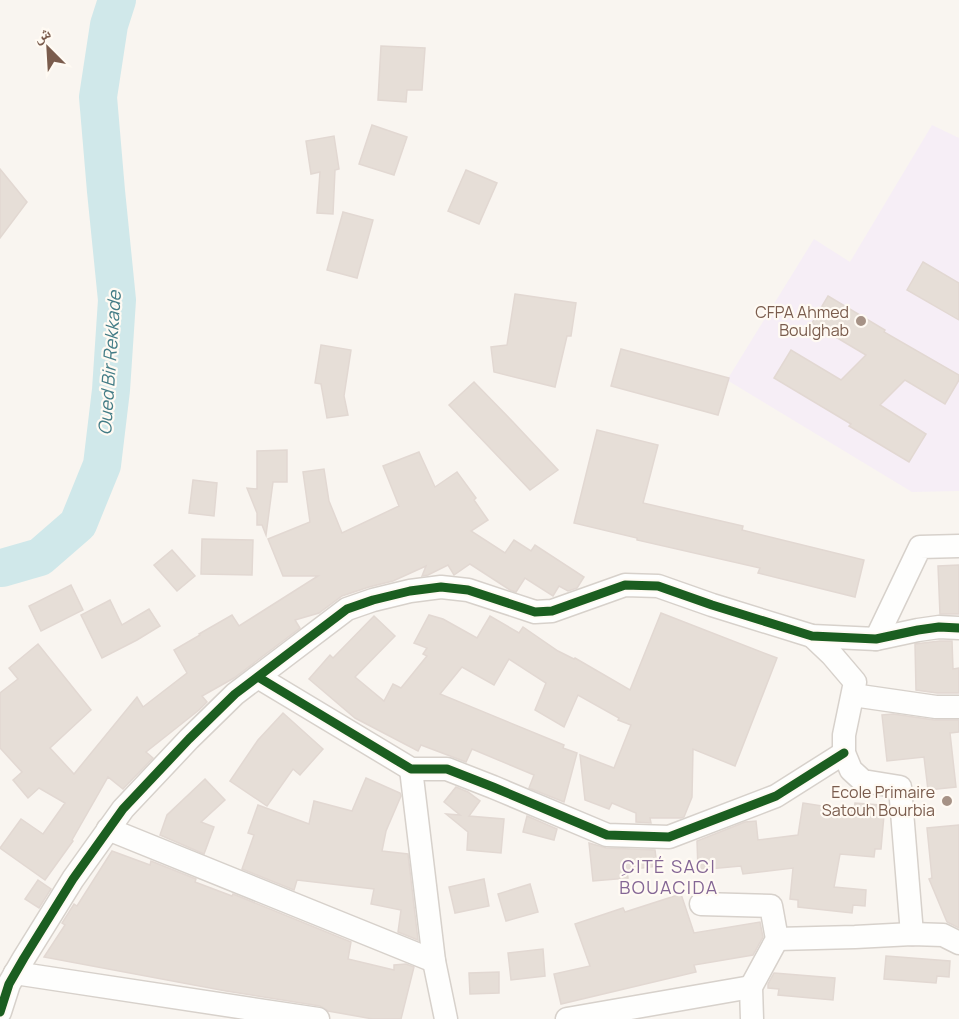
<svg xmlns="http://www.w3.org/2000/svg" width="959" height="1019" font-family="Manrope,'Noto Naskh Arabic',sans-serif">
<rect width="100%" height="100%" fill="#f9f5f0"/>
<polygon fill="#f6eef6" points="932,125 959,138 959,491 912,492 727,380 814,239 850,262"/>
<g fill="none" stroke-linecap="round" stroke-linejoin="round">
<polyline stroke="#d0e8ea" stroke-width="38" points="0,568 2,568 40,557 78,524 102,465 111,390 117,300 106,191 98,97 109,25 117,0"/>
</g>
<g fill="#e6ded7" stroke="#e2d8d2" stroke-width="1.5">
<polygon points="381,46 425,48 422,90 407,90 406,102 378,100"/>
<polygon points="372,125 407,137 394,175 359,164"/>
<polygon points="334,136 339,169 335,170 333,214 317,213 320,172 311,174 306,141"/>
<polygon points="0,169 27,202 0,238"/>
<polygon points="466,170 497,183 479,224 448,211"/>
<polygon points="343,212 373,220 357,278 327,270"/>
<polygon points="923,262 959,283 959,320 907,290"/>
<polygon points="515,294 576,303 571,336 567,336 555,387 494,372 491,347 507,345"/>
<polygon points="828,296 885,330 884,332 959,375 959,380 945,404 905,380 880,405 926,434 909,462 849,426 851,424 774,378 791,350 841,380 866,355 812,323"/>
<polygon points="321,345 351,350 344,396 348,415 327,418 321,384 315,383"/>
<polygon points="621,349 729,378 718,415 611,386"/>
<polygon points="474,382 513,422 558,470 530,490 449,405"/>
<polygon points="597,430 658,445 643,503 743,526 742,530 864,560 855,597 758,573 760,568 637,540 637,538 574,523"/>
<polygon points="287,450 287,482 273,482 266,535 262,525 257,525 257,513 247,488 257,489 257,451"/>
<polygon points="419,452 435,487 457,472 476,498 474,500 488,520 471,531 505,553 514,540 531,551 535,545 584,577 577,588 568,591 559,586 553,596 525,578 516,592 510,590 470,564 454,575 448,565 428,575 422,576 426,566 393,581 369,587 342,596 319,613 295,620 300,628 234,678 202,696 207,702 199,710 146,752 153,758 123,789 108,777 72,840 73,841 45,880 0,848 21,819 43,834 65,803 39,788 28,798 13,780 22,772 0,748 0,693 18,679 9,668 38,644 91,710 50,748 74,774 137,697 143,707 187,673 174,650 200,635 199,634 232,615 239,626 318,576 283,576 268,539 310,522 303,472 324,469 329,501 342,533 399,506 383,466"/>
<polygon points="193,480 217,483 214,516 189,513"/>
<polygon points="202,539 253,540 252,575 201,574"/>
<polygon points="172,550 195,576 177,591 154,565"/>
<polygon points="959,565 959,614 940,614 938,566"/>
<polygon points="71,585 83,610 41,631 29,606"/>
<polygon points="110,600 122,625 149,609 160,626 137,640 102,658 81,615"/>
<polygon points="661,613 777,658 735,766 693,749 692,797 684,817 681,818 650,818 651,823 636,822 636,813 612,803 609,809 585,800 580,755 614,768 631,725 618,720 619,718 578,695 564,727 535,710 546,683 509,659 494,685 462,667 440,694 564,745 563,748 577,753 564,802 529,788 534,775 472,749 466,762 421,745 418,751 355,718 309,679 330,655 333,658 374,616 395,636 355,677 384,701 393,684 401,688 427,656 423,654 427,648 414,643 429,615 443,619 477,638 490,616 519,633 523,627 558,651 574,659 575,658 630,690"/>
<polygon points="940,641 952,641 953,669 959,668 959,693 937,693 916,690 915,644"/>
<polygon points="283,713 323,749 300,775 293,769 267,806 230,781 258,740"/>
<polygon points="893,714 934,720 959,720 959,732 950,733 956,787 928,790 924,757 887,761 882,715"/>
<polygon points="366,778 400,793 401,796 386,831 382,851 408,854 418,940 398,932 401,910 371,904 374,889 297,880 294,890 242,869 254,835 248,833 258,805 309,824 314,801 352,811"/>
<polygon points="205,779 225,800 201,822 214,827 204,854 160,835 167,815"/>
<polygon points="456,787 468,792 480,801 469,816 504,819 501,853 467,850 468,832 446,814 460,815 444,802"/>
<polygon points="803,803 854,811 855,803 880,805 879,815 884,815 881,849 875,849 874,857 840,854 834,887 866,890 865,906 853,905 852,913 798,907 798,900 790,899 793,868 743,874 741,866 698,870 697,841 745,822 756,821 758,840 798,835"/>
<polygon points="527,816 557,829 554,840 523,832"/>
<polygon points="959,825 959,928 947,922 929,879 932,878 927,828"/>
<polygon points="589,843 606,848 655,850 657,866 627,870 628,878 593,881"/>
<polygon points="112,851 150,865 151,861 196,879 195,882 232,896 233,894 351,942 348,959 394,970 394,965 406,964 414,967 401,1019 373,1019 328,1011 320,1006 226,991 44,957 65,925 62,923 74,904 77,906"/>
<polygon points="484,879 489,906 455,913 449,887"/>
<polygon points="38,880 51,889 39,908 25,899"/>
<polygon points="530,884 538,912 506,921 498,894"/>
<polygon points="681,894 694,933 760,922 763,937 753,955 694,965 696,972 561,1004 554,974 590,966 575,924 623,908 625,912"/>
<polygon points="543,949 545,976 511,980 508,953"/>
<polygon points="886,956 950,961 949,977 937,976 936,983 884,979"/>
<polygon points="499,972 499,993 470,994 469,973"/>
<polygon points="774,973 835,978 833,1000 778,995 779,989 768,988 768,984"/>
</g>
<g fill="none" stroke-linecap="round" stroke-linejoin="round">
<defs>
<g id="minor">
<polyline points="812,636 832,655 855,682 844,735 844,753 851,770 863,781 900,787 912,934"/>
<polyline points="876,639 920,547 959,546"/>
<polyline points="258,677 411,769 447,769 493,787 607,835 669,837 776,796 844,753"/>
<polyline points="853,695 936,707 959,707"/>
<polyline points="411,769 434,961 446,1019"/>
<polyline points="108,829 434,961"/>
<polyline points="701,904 771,906 777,939 751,987 752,1019"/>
<polyline points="777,939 855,937 912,934 943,935 959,943"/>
<polyline points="15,973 318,1019"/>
<polyline points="0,1012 9,984 24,958 73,879 123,809 189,739 235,694 347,609 373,600 410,591 441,587 468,590 535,612 552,611 625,585 658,586 712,605 812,636 876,639 918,630 939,627 959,628"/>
<polyline points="567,1019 751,987"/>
</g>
</defs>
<use href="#minor" stroke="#d7d1cb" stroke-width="25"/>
<use href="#minor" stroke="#fefefd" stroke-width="22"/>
<defs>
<g id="cycleway">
<polyline points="258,677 411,769 447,769 493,787 607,835 669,837 776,796 844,753"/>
<polyline points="0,1012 9,984 24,958 73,879 123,809 189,739 235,694 347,609 373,600 410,591 441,587 468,590 535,612 552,611 625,585 658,586 712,605 812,636 876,639 918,630 939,627 959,628"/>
</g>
</defs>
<use href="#cycleway" stroke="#fffaf3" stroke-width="13"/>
<use href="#cycleway" stroke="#1b5e20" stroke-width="9"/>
</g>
<g fill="#a69286" stroke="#fffaf3" stroke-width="2">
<circle cx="861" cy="321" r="6"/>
<circle cx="947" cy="801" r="6"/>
</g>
<g text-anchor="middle" stroke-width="4.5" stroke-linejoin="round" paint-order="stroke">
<g font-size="16" fill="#7a5c4d" stroke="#fffaf3" text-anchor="end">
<text x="849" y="318">CFPA Ahmed<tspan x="849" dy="18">Boulghab</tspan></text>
<text x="935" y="798">Ecole Primaire<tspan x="935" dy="18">Satouh Bourbia</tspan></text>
</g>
<g font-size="18" font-style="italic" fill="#437c86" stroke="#fffaf3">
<text transform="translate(110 363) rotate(-86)" y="6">Oued Bir Rekkade</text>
</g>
<g font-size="18" letter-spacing="1.5" fill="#846695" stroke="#fffaf3">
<text x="669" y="873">ِCITÉ SACI<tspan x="669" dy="21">BOUACIDA</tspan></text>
</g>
</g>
<g transform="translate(48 48) rotate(336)" stroke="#fffaf3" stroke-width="4.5" paint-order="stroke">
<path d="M0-4.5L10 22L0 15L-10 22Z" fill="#7a5c4d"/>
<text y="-9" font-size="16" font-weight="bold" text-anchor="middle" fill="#7a5c4d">ش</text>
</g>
</svg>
